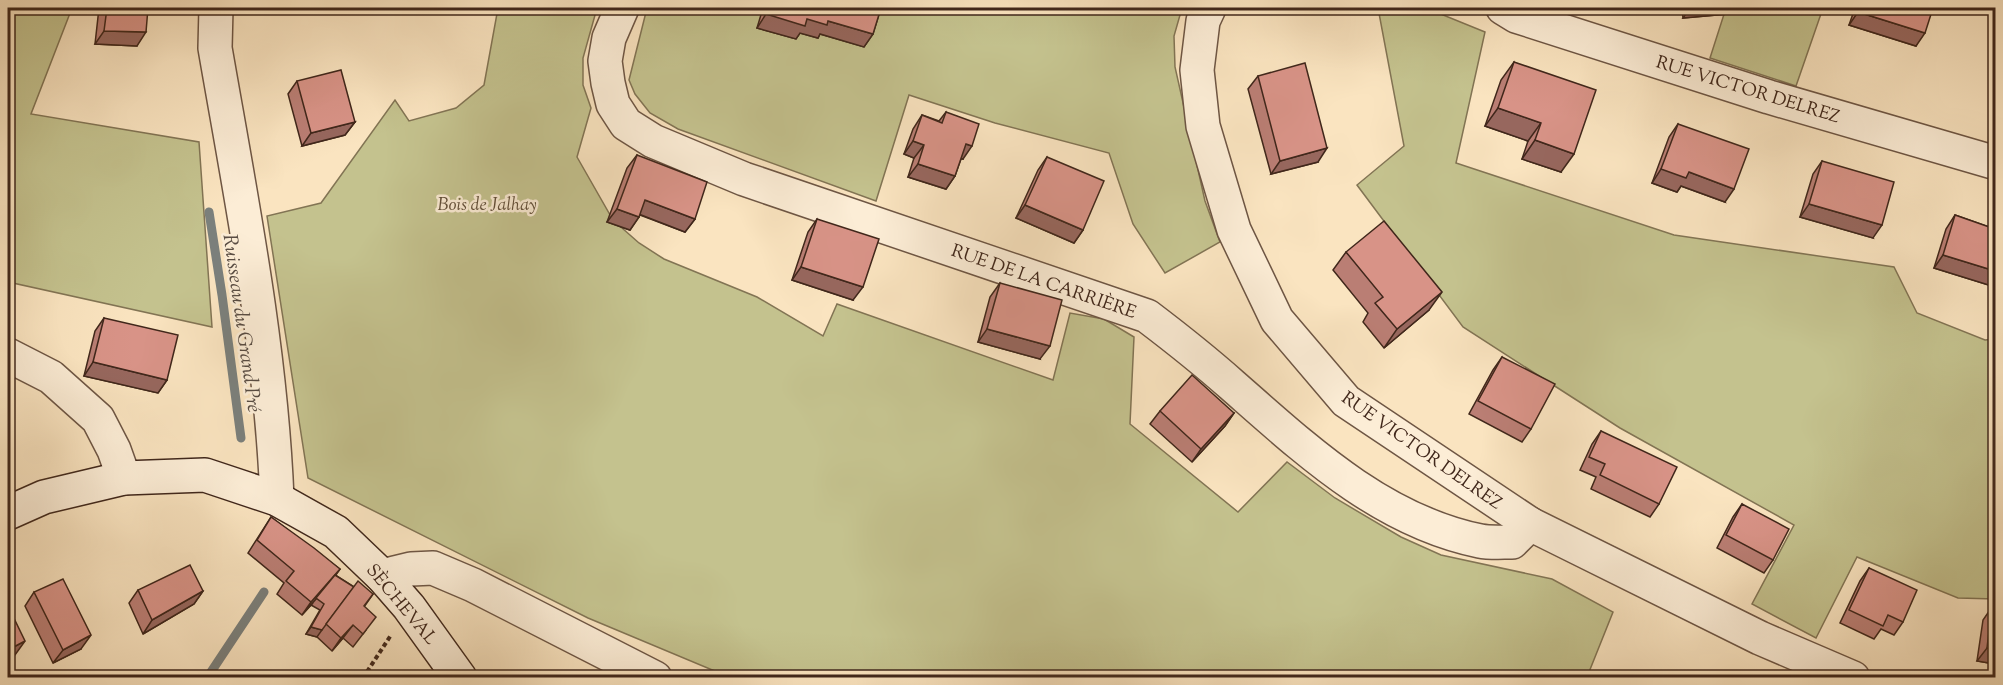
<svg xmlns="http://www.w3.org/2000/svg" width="2003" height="685" font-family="'Sorts Mill Goudy',serif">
<rect width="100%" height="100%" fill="#fae4c0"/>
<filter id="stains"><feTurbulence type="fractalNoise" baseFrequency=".00333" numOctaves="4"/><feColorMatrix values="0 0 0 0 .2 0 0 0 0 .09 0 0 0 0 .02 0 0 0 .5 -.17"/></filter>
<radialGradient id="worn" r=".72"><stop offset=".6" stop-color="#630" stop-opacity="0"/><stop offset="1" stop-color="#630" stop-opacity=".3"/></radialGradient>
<g fill="#c4c28e" stroke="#827454" stroke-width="1.5">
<polygon points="8,8 72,8 31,114 199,142 212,327 13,283 8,266 8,155 13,139 8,124"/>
<polygon points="498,8 597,8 583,58 583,85 591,108 577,157 613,220 639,243 664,259 757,297 823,336 837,304 1053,380 1070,313 1104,319 1134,337 1130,424 1238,512 1287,462 1335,498 1401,537 1441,555 1552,579 1613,612 1587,677 729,677 588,618 308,478 267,216 321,203 395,100 409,121 456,108 484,85"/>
<polygon points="647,8 1182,8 1174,36 1175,67 1205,201 1220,242 1165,273 1133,224 1109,153 995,123 909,95 876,201 678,129 650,113 635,94 629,80"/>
<polygon points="1378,8 1426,8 1485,32 1456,163 1674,235 1894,267 1917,313 1985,340 1995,339 1995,599 1958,598 1857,557 1816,638 1752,604 1794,525 1620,428 1463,327 1357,185 1404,146"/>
<polygon points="1726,8 1823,8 1796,86 1710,58"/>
</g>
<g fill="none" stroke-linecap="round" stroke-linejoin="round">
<g stroke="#7b807c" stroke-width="9">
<polyline points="209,212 222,295 241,438"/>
<polyline points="207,678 264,592"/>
</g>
<defs>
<g id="minor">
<path d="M216 8 215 48C241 198 271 347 277 499"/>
<path d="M622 8 609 38 605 61 608 83 613 104 626 124 653 141 744 179 1147 316C1176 338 1205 361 1232 385 1305 449 1381 521 1480 541 1490 543 1502 542 1512 542L1530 524"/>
<polyline points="1209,8 1203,21 1197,70 1203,126 1234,230 1277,320 1346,401 1530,524 1760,638 1853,678"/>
<polyline points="1503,8 1516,16 1769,97 1996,163"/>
<polyline points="8,355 51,377 98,419 114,450 124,478"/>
<polyline points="382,576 411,569 433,568 473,585 655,678"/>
</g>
<polyline id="secondary" points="8,513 44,497 124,478 205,475 277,499 336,532 382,576 409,607 460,678"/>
</defs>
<use href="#minor" stroke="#6e5644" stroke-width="36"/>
<use href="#secondary" stroke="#40271b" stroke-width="36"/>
<polyline stroke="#40271b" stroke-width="4" stroke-dasharray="4.5 3" stroke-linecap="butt" points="363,678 391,635"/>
<use href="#minor" stroke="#fcedd6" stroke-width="33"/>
<use href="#secondary" stroke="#fcedd6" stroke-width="33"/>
</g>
<g fill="#ba7e74" stroke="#40271b" stroke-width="1.5">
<polygon points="99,8 148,8 137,46 95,44"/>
<polygon points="763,8 881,8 873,34 864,47 820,34 818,38 800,33 796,39 757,28"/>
<polygon points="1682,8 1733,8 1728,14 1683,18"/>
<polygon points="1855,8 1933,8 1916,46 1849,25"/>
<polygon points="1514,62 1561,172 1522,159 1528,141 1485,126 1501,80"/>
<polygon points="1258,76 1318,162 1271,174 1248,89"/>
<polygon points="297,81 355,122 345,135 302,146 288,94"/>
<polygon points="946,112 963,159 961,159 955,176 946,189 908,177 914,158 904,154 913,129 922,115 939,121"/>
<polygon points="1678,124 1725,202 1681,186 1677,192 1652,183 1669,137"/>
<polygon points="637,155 695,219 685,232 640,215 630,230 607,222 627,168"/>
<polygon points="1047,157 1083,230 1074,243 1016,218 1038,170"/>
<polygon points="1822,161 1873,238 1800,217 1813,174"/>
<polygon points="1955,215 1995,229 1995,287 1934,268 1946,229"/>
<polygon points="817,219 853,300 792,280 808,232"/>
<polygon points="1346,252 1429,310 1384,348 1363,322 1368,313 1333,270"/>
<polygon points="1000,283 1040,359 978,342 990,297"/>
<polygon points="104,318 167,380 158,393 84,376 95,331"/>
<polygon points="1502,357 1531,429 1522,442 1469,414 1493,370"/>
<polygon points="1160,411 1234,413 1225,426 1192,462 1150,424"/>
<polygon points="1601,431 1659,504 1650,517 1591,489 1596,477 1580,470 1592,444"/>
<polygon points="1742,504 1773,560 1764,573 1717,548 1733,517"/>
<polygon points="271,517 340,569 335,575 354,587 373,594 364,607 366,630 353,647 343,638 332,651 317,637 306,634 320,610 311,605 313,603 302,615 277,594 284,583 248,553"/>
<polygon points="1869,568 1903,622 1894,635 1881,629 1874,639 1840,623 1860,581"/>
<polygon points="138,590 203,591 194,604 143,634 129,603"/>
<polygon points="34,592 81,649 53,663 25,606"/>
<polygon points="1992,607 1995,607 1995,664 1977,661 1983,620"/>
</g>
<g fill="#97675e" stroke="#40271b" stroke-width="1.5">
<polygon points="1690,8 1733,8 1728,14 1683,18"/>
<polygon points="1858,12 1925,33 1916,46 1849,25"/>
<polygon points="766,14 828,21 873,34 864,47 820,34 818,38 800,33 796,39 757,28"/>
<polygon points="104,31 146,32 137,46 95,44"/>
<polygon points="1498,108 1541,123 1528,141 1485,126"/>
<polygon points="355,122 345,135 302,146 311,133"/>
<polygon points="1535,140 1574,154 1561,172 1522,159"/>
<polygon points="913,141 924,145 914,158 904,154"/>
<polygon points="966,144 972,146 963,159 957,157"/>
<polygon points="1327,148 1318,162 1271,174 1280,161"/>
<polygon points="918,164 955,176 946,189 908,177"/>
<polygon points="1661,169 1689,172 1734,189 1725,202 1681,186 1677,192 1652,183"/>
<polygon points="645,200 695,219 685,232 636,213"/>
<polygon points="1809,204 1882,225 1873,238 1800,217"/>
<polygon points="1025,205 1083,230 1074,243 1016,218"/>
<polygon points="617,209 639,217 630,230 607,222"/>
<polygon points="1943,255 1995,271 1995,287 1934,268"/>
<polygon points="801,267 863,287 853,300 792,280"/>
<polygon points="1442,292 1429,310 1384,348 1397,329"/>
<polygon points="987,329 1050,346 1040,359 978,342"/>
<polygon points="93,362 167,380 158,393 84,376"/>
<polygon points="1234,413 1225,426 1192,462 1201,449"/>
<polygon points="340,569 331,582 302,615 311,602"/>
<polygon points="203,591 194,604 143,634 152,620"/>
<polygon points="353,625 343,638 332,651 341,638"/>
<polygon points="311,627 322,630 317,637 306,634"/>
<polygon points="91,635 81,649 53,663 63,650"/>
<polygon points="25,641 15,655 8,659 8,650"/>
<polygon points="1987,648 1995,650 1995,664 1977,661"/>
</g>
<g fill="#d89387" stroke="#40271b" stroke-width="1.5">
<polygon points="107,8 148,8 146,32 104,31"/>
<polygon points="768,8 881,8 873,34 828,21 827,25 807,19 805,26 766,14"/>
<polygon points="1860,8 1933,8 1925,33 1858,12"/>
<polygon points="1514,62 1596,90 1574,154 1535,140 1541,123 1498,108"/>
<polygon points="1305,63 1327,148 1280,161 1258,76"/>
<polygon points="341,70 355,122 311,133 297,81"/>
<polygon points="946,112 979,124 972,146 966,144 955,176 918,164 924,145 913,141 922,115 942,123"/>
<polygon points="1678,124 1749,149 1734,189 1689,172 1686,178 1661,169"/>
<polygon points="637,155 707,182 695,219 645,200 639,217 617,209"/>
<polygon points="1047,157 1104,181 1083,230 1025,205"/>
<polygon points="1822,161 1894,182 1882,225 1809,204"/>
<polygon points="1955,215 1995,229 1995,271 1943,255"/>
<polygon points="817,219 879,239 863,287 801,267"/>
<polygon points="1384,221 1442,292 1397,329 1375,303 1383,297 1346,252"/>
<polygon points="1000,283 1062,300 1050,346 987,329"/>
<polygon points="104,318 178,335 167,380 93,362"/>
<polygon points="1502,357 1555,384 1531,429 1478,401"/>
<polygon points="1192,375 1234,413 1201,449 1160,411"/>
<polygon points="1601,431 1677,467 1659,504 1600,475 1605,464 1589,457"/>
<polygon points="1742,504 1789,529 1773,560 1726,535"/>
<polygon points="271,517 314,548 340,569 311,602 286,581 294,571 257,540"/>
<polygon points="190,565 203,591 152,620 138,590"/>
<polygon points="1869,568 1917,590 1903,622 1888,615 1883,626 1849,610"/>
<polygon points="335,575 354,587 322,630 311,627 324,604 316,598"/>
<polygon points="63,579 91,635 63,650 34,592"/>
<polygon points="358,581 373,594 364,606 376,617 363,634 353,625 341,638 326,624"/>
<polygon points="8,606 25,641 8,650"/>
<polygon points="1992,607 1995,607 1995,650 1987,648"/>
<polygon points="1623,672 1658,673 1658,678 1623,678"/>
</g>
<g text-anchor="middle" stroke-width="5" stroke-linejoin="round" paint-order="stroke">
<g font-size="18" fill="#40271b" stroke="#fcedd6">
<text transform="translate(1748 89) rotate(17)" y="6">RUE VICTOR DELREZ</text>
<text transform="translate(1044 281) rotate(19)" y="6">RUE DE LA CARRIÈRE</text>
<text transform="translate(1422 450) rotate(35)" y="6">RUE VICTOR DELREZ</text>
<text transform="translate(402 604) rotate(50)" y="6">SÈCHEVAL</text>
</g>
<g font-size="18" font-style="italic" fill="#614e38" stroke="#fcedd6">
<text x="487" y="210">Bois de Jalhay</text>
</g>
<g font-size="20" font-style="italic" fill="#584c43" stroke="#fcedd6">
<text transform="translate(243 323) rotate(82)" y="7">Ruisseau du Grand Pré</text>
</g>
</g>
<rect width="2003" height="685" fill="none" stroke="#fae4c0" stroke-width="30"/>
<rect x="9" y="9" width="1985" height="667" fill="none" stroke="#40271b" stroke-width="3"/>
<rect x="15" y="15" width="1973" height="655" fill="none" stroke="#40271b" stroke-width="1.5"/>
<rect width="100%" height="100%" filter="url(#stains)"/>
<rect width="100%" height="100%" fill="url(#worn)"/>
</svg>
